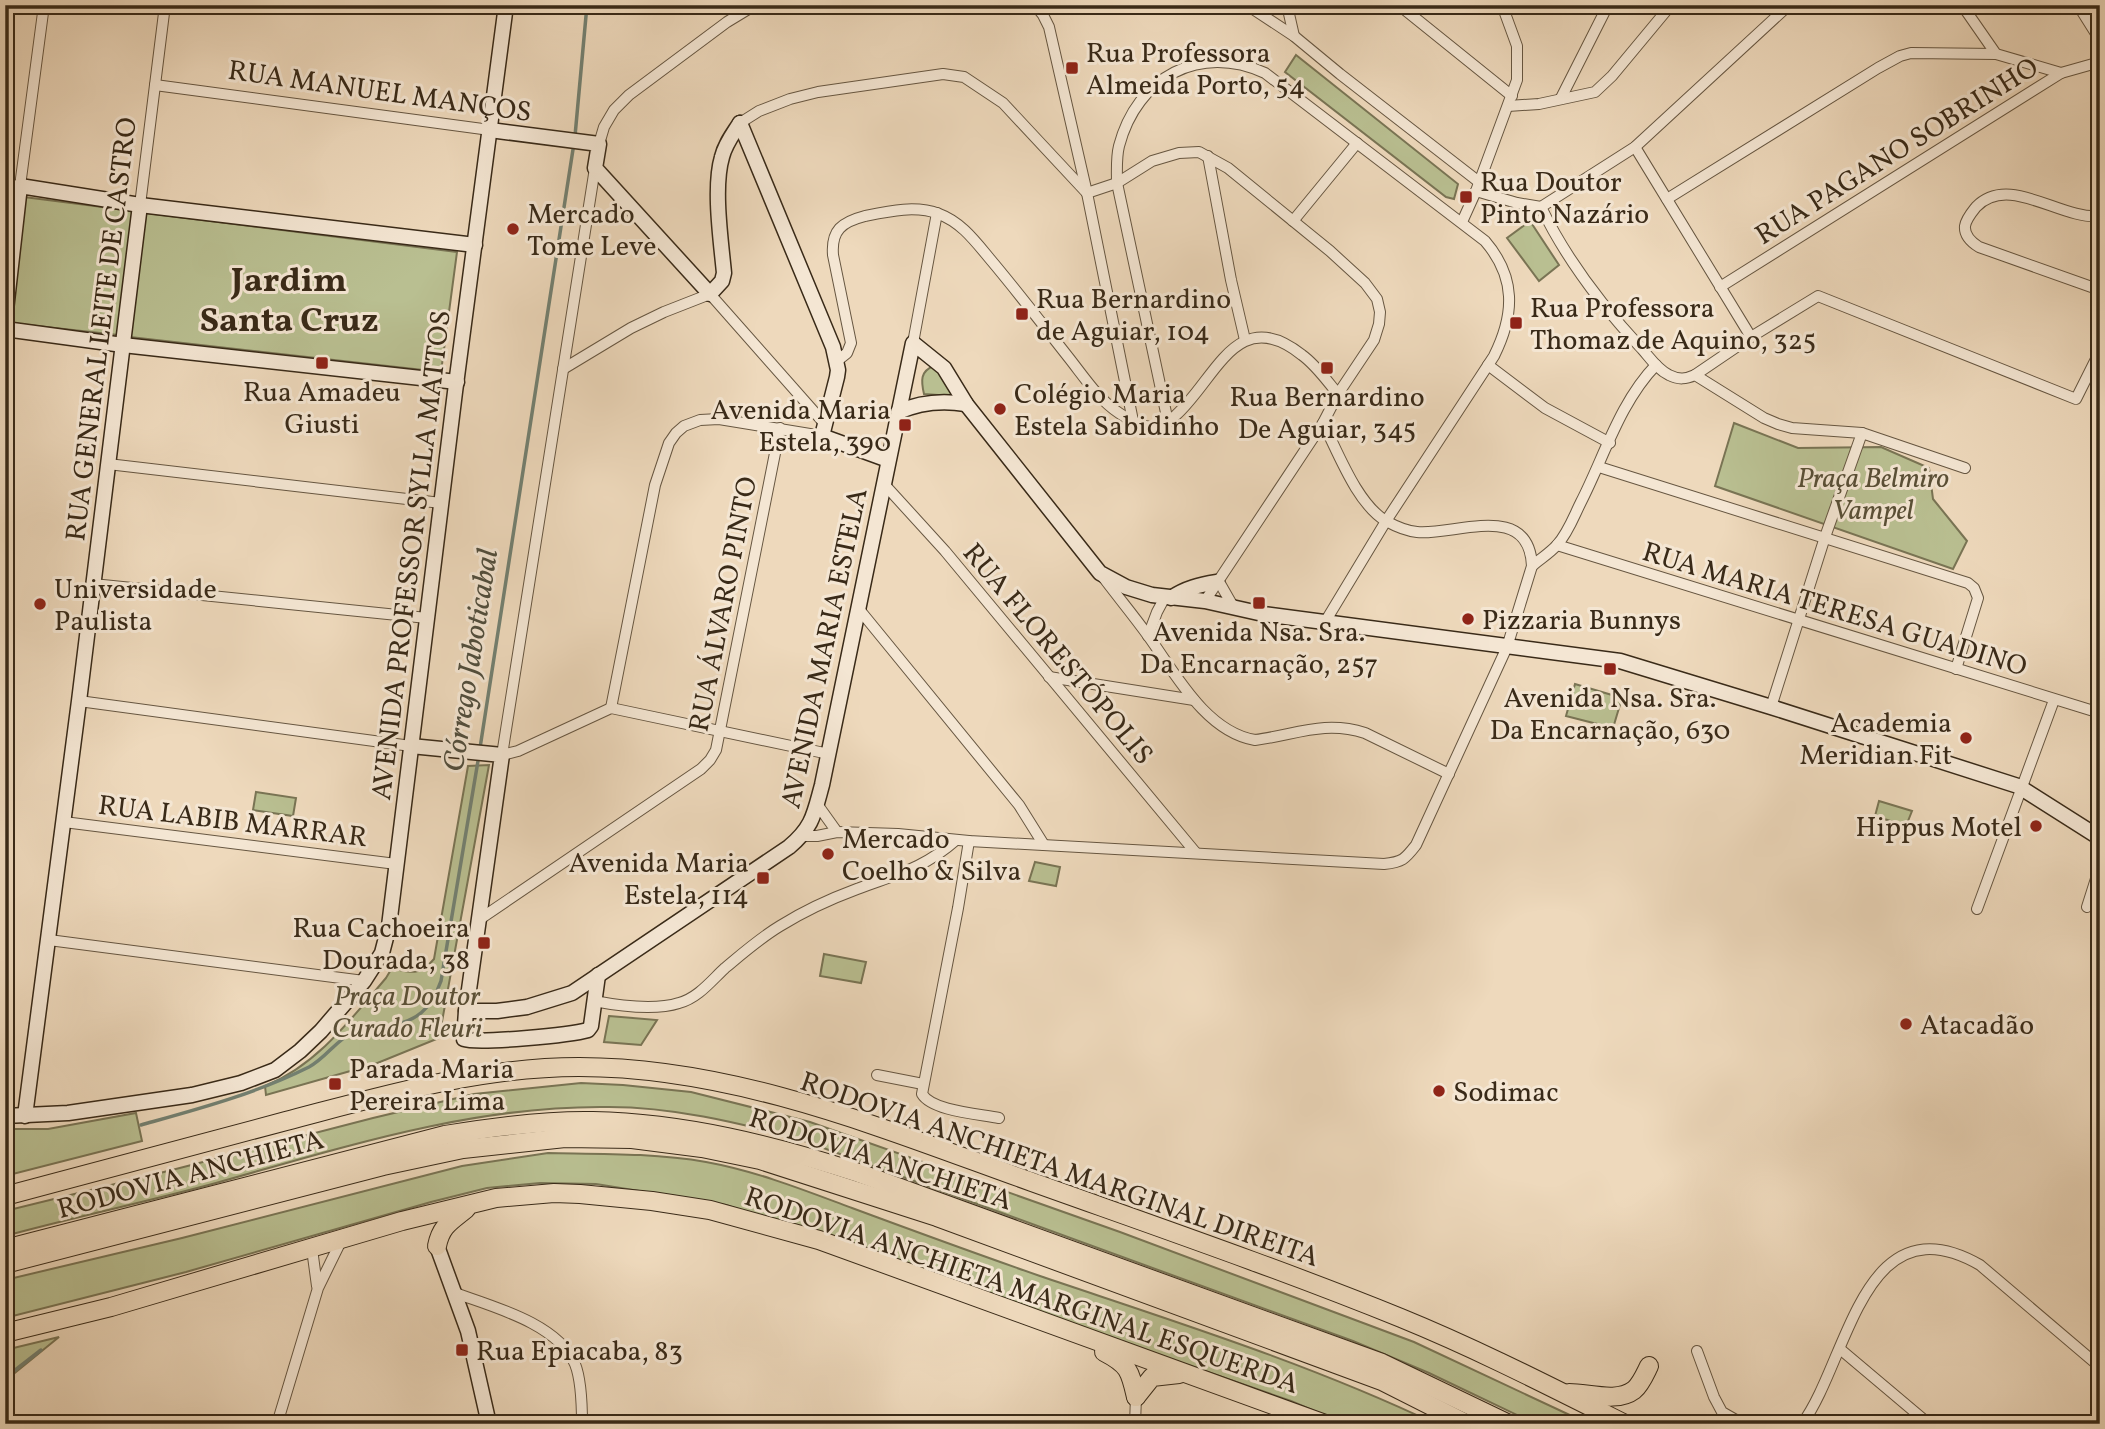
<svg xmlns="http://www.w3.org/2000/svg" width="2105" height="1429" font-family="Vollkorn,serif">
<rect width="100%" height="100%" fill="#eed9bc"/>
<filter id="stains"><feTurbulence type="fractalNoise" baseFrequency=".00286" numOctaves="4"/><feColorMatrix values="0 0 0 0 .2 0 0 0 0 .09 0 0 0 0 .02 0 0 0 .5 -.17"/></filter>
<radialGradient id="worn" r=".72"><stop offset=".6" stop-color="#630" stop-opacity="0"/><stop offset="1" stop-color="#630" stop-opacity=".3"/></radialGradient>
<g fill="#b9bf91" stroke="#797454" stroke-width="2">
<polygon points="1296,55 1458,184 1454,199 1446,197 1285,72"/>
<polygon points="24,197 134,211 118,335 10,323"/>
<polygon points="146,213 457,252 441,372 130,337"/>
<polygon points="1530,221 1559,265 1539,281 1507,238"/>
<path d="M934 366 948 380 952 396 924 394C921 381 920 371 934 366Z"/>
<polygon points="1734,423 1798,448 1881,447 1929,468 1933,499 1967,541 1953,569 1715,486"/>
<polygon points="1575,684 1622,698 1613,728 1566,716"/>
<path d="M489 765 439 1038 375 1064 266 1095 265 1086C317 1065 351 1019 386 978L392 968C412 973 420 976 434 959L468 766Z"/>
<polygon points="256,792 296,798 293,816 253,810"/>
<polygon points="1879,801 1912,811 1906,826 1875,816"/>
<polygon points="1035,862 1060,867 1056,886 1029,881"/>
<polygon points="824,954 866,962 861,983 820,976"/>
<polygon points="609,1016 657,1020 641,1045 604,1042"/>
<path d="M581 1083 623 1085 691 1092 810 1122 1120 1232 1414 1342 1589 1424H1536L1429 1373 1353 1341 796 1138C735 1122 672 1107 609 1107 474 1105 344 1147 216 1183 146 1202 75 1217 5 1236V1211L172 1170 373 1118 474 1094Z"/>
<polygon points="136,1113 142,1141 5,1176 5,1129 48,1129"/>
<path d="M548 1153C600 1154 654 1153 706 1162 756 1171 804 1190 852 1208 914 1231 977 1254 1040 1276 1173 1321 1308 1363 1436 1424H1345L1291 1401 726 1205 596 1184 540 1183 487 1188 431 1202 186 1272 5 1318V1280L182 1238 462 1166Z"/>
<polygon points="59,1337 5,1381 5,1350"/>
</g>
<g fill="none" stroke-linecap="round" stroke-linejoin="round">
<g stroke="#738071" stroke-width="3.5">
<polyline points="575,136 587,5"/>
<polyline points="480,748 574,143"/>
<path d="M141 1125C198 1109 255 1094 309 1067 326 1058 337 1039 355 1031 365 1027 377 1028 387 1026 417 1022 431 1009 441 981L479 755"/>
<polyline points="5,1378 41,1350"/>
</g>
<defs>
<g id="street">
<polyline points="1035,5 1043,15 1049,27 1087,193 1133,421"/>
<polyline points="1247,5 1294,36 1340,74 1479,182"/>
<polyline points="1287,5 1294,36"/>
<polyline points="1399,5 1512,96"/>
<polyline points="1962,5 1996,54 2061,73"/>
<polyline points="2078,5 2100,40"/>
<polyline points="155,85 490,130"/>
<polyline points="1561,98 1608,5"/>
<polyline points="1508,106 1539,104 1595,92 1612,76 1671,5"/>
<polyline points="740,123 759,111 790,99 818,92 943,74 964,77 1003,103 1086,192"/>
<polyline points="599,144 604,127 614,110 629,95 727,22 755,5"/>
<polyline points="1635,147 1751,337"/>
<polyline points="1208,156 1231,280 1245,340"/>
<polyline points="595,168 502,755 518,751 611,708 829,754"/>
<polyline points="5,185 20,186 44,5"/>
<path d="M1476 191 1517 203 1541 207C1566 259 1602 306 1642 349 1650 358 1658 370 1669 375 1679 380 1686 379 1695 375L1764 418 1778 424 1792 428 1862 433 1965 468"/>
<polyline points="1087,193 1117,183 1152,161 1179,153 1199,152 1228,168 1330,251 1365,283 1377,299 1380,312 1379,324 1374,340 1338,394 1323,423 1205,601"/>
<polyline points="1667,199 1878,68 1900,56 1911,53 1996,54"/>
<polyline points="140,205 165,5"/>
<polyline points="1541,207 1635,147 1789,5"/>
<path d="M2100 216C2060 220 2009 173 1976 207 1972 212 1966 219 1965 226 1964 236 1971 242 1979 247L2100 290"/>
<polyline points="1293,221 1357,143"/>
<polyline points="1462,222 1476,191 1517,80 1517,46 1502,5"/>
<polyline points="1720,287 2061,73 2100,62"/>
<polyline points="913,343 937,213"/>
<path d="M837 361 847 353 851 343 833 255C831 230 842 222 865 216 889 211 916 205 939 214 961 222 975 241 990 259 1017 291 1043 325 1069 358 1084 377 1099 400 1119 413 1128 419 1142 427 1153 427 1162 427 1169 421 1176 415 1216 379 1237 303 1302 355 1316 365 1327 381 1338 394"/>
<polyline points="1488,365 1545,408 1610,443"/>
<polyline points="563,369 631,328 664,312 710,294 824,423"/>
<polyline points="1695,375 1751,337 1818,296 2076,399 2100,351"/>
<path d="M1168 422 1117 183C1117 171 1116 158 1119 146 1137 77 1200 43 1265 73L1485 241C1516 277 1515 314 1494 356L1386 521 1325 622"/>
<polyline points="108,464 441,503"/>
<polyline points="1599,467 1968,583 1974,588 1978,598 1956,669"/>
<polyline points="884,484 945,551 1196,853"/>
<polyline points="1557,545 2100,713"/>
<path d="M1532 566C1540 559 1550 553 1557 545 1568 533 1574 516 1581 502 1604 457 1620 402 1656 365"/>
<path d="M1103 577C1118 597 1134 616 1149 637 1175 673 1206 732 1255 740 1295 735 1324 720 1365 733L1449 774"/>
<polyline points="1218,580 1234,608"/>
<polyline points="93,584 427,618"/>
<polyline points="858,608 1019,805 1044,845"/>
<polyline points="1148,636 1157,612 1165,597"/>
<polyline points="1049,677 1194,700"/>
<polyline points="79,701 411,746"/>
<polyline points="1771,707 1825,537 1862,433"/>
<polyline points="611,708 655,485 669,443 676,433 684,426 700,420 719,419 822,436"/>
<polyline points="817,804 837,832"/>
<polyline points="64,822 396,864"/>
<path d="M803 836H817L837 832 898 834 969 841 1384 864C1403 862 1405 859 1416 845L1507 647 1532 566C1529 500 1454 536 1417 532 1407 531 1395 526 1386 521 1357 504 1338 452 1323 423"/>
<path d="M969 841 958 908 922 1094C932 1111 979 1114 999 1118"/>
<polyline points="2087,907 2100,866"/>
<polyline points="1977,909 2054,700"/>
<polyline points="480,919 701,769 710,760 716,750 780,428"/>
<polyline points="49,940 364,981"/>
<path d="M594 1001C620 1006 654 1011 679 1003 698 998 711 981 725 968 743 953 760 938 780 926 804 911 830 899 857 889 897 874 923 869 956 840"/>
<polyline points="877,1075 923,1084"/>
<polyline points="312,1249 317,1286"/>
<path d="M455 1293C494 1307 558 1324 575 1364 581 1379 582 1407 582 1424"/>
<polyline points="1840,1349 1929,1424"/>
<polyline points="1697,1351 1714,1397 1722,1412 1743,1424"/>
<polyline points="277,1424 318,1288 341,1241"/>
<polyline points="1135,1424 1136,1397"/>
<path d="M1802 1424C1849 1360 1863 1198 1980 1265L2100 1367"/>
</g>
<g id="secondary">
<polyline points="740,123 833,347 838,370 837,377 822,436 888,460"/>
<path d="M490 130 599 144 595 168 710 294 722 281 724 273C721 241 713 187 722 157 725 144 733 134 740 123"/>
<polyline points="5,319 20,186 140,205 475,245"/>
<polyline points="5,329 123,345 457,382"/>
<path d="M898 412C920 402 942 400 966 404"/>
<path d="M1171 598C1186 588 1199 585 1217 582"/>
<path d="M411 746 502 755 466 1011 464 1039C478 1044 571 1035 588 1030L591 1026 598 975"/>
<path d="M466 1011H497L527 1007 572 993 789 847C813 827 814 814 822 785L913 343 944 368 966 404 1100 573 1126 587 1152 595 1205 601 1263 614 1620 661 1771 707 2018 786 2100 838"/>
<polyline points="5,1116 68,1113 192,1095 241,1083 275,1070 300,1051 321,1031 364,981 382,953 389,926 455,392 506,5"/>
<polyline points="25,1116 79,701 140,205"/>
<polyline points="437,1246 468,1331 489,1424"/>
</g>
<g id="highway">
<path d="M5 1196C99 1171 193 1146 286 1121 382 1096 479 1067 579 1067 737 1067 886 1130 1032 1182 1155 1226 1280 1269 1401 1318 1477 1349 1551 1387 1625 1424"/>
<path d="M437 1246C441 1226 450 1222 466 1209"/>
<path d="M5 1249 445 1135C493 1127 544 1120 593 1121 685 1123 773 1145 859 1173L1382 1363 1509 1424"/>
<polyline points="5,1264 383,1166 463,1149 565,1138 632,1139 702,1148 760,1160 937,1217 1382,1381 1467,1424"/>
<polyline points="5,1333 111,1307 402,1221 496,1198 554,1193 580,1194 652,1201 710,1210 819,1240 1325,1424"/>
<path d="M1104 1352C1129 1365 1130 1371 1136 1397"/>
<path d="M1569 1393C1589 1393 1617 1403 1634 1390 1641 1384 1645 1374 1649 1366"/>
<polyline points="1136,1397 1152,1377 1179,1374"/>
</g>
</defs>
<use href="#street" stroke="#665641" stroke-width="12"/>
<use href="#secondary" stroke="#392a18" stroke-width="17"/>
<use href="#highway" stroke="#392a18" stroke-width="20"/>
<use href="#street" stroke="#f4e6d3" stroke-width="10"/>
<use href="#secondary" stroke="#f4e6d3" stroke-width="14"/>
<use href="#highway" stroke="#eed9bc" stroke-width="18"/>
</g>
<g fill="#8f2418" stroke="#f4e6d3" stroke-width="2.5">
<rect x="1065" y="61" width="14" height="14" rx="3.5"/>
<rect x="1459" y="190" width="14" height="14" rx="3.5"/>
<circle cx="513" cy="229" r="7"/>
<rect x="1015" y="307" width="14" height="14" rx="3.5"/>
<rect x="1509" y="316" width="14" height="14" rx="3.5"/>
<rect x="315" y="356" width="14" height="14" rx="3.5"/>
<rect x="1320" y="361" width="14" height="14" rx="3.5"/>
<circle cx="1000" cy="409" r="7"/>
<rect x="898" y="418" width="14" height="14" rx="3.5"/>
<rect x="1252" y="596" width="14" height="14" rx="3.5"/>
<circle cx="40" cy="604" r="7"/>
<circle cx="1468" cy="619" r="7"/>
<rect x="1603" y="662" width="14" height="14" rx="3.5"/>
<circle cx="1966" cy="738" r="7"/>
<circle cx="2036" cy="826" r="7"/>
<circle cx="828" cy="854" r="7"/>
<rect x="756" y="871" width="14" height="14" rx="3.5"/>
<rect x="477" y="936" width="14" height="14" rx="3.5"/>
<circle cx="1906" cy="1024" r="7"/>
<rect x="328" y="1077" width="14" height="14" rx="3.5"/>
<circle cx="1439" cy="1091" r="7"/>
<rect x="455" y="1343" width="14" height="14" rx="3.5"/>
</g>
<g text-anchor="middle" stroke-width="6" stroke-linejoin="round" paint-order="stroke">
<g font-size="28" fill="#392a18" stroke="#f4e6d3" text-anchor="start">
<text x="1086" y="62">Rua Professora<tspan x="1086" dy="32">Almeida Porto, 54</tspan></text>
<text x="1480" y="191">Rua Doutor<tspan x="1480" dy="32">Pinto Nazário</tspan></text>
<text x="527" y="223">Mercado<tspan x="527" dy="32">Tome Leve</tspan></text>
<text x="1036" y="308">Rua Bernardino<tspan x="1036" dy="32">de Aguiar, 104</tspan></text>
<text x="1530" y="317">Rua Professora<tspan x="1530" dy="32">Thomaz de Aquino, 325</tspan></text>
<text x="322" y="401" text-anchor="middle">Rua Amadeu<tspan x="322" dy="32">Giusti</tspan></text>
<text x="1014" y="403">Colégio Maria<tspan x="1014" dy="32">Estela Sabidinho</tspan></text>
<text x="1327" y="406" text-anchor="middle">Rua Bernardino<tspan x="1327" dy="32">De Aguiar, 345</tspan></text>
<text x="891" y="419" text-anchor="end">Avenida Maria<tspan x="891" dy="32">Estela, 390</tspan></text>
<text x="54" y="598">Universidade<tspan x="54" dy="32">Paulista</tspan></text>
<text x="1482" y="629">Pizzaria Bunnys</text>
<text x="1259" y="641" text-anchor="middle">Avenida Nsa. Sra.<tspan x="1259" dy="32">Da Encarnação, 257</tspan></text>
<text x="1610" y="707" text-anchor="middle">Avenida Nsa. Sra.<tspan x="1610" dy="32">Da Encarnação, 630</tspan></text>
<text x="1952" y="732" text-anchor="end">Academia<tspan x="1952" dy="32">Meridian Fit</tspan></text>
<text x="2022" y="836" text-anchor="end">Hippus Motel</text>
<text x="842" y="848">Mercado<tspan x="842" dy="32">Coelho &amp; Silva</tspan></text>
<text x="749" y="872" text-anchor="end">Avenida Maria<tspan x="749" dy="32">Estela, 114</tspan></text>
<text x="470" y="937" text-anchor="end">Rua Cachoeira<tspan x="470" dy="32">Dourada, 38</tspan></text>
<text x="1920" y="1034">Atacadão</text>
<text x="349" y="1078">Parada Maria<tspan x="349" dy="32">Pereira Lima</tspan></text>
<text x="1453" y="1101">Sodimac</text>
<text x="476" y="1360">Rua Epiacaba, 83</text>
</g>
<g font-size="28" fill="#392a18" stroke="#f4e6d3">
<text transform="translate(380 90) rotate(8)" y="10">RUA MANUEL MANÇOS</text>
<text transform="translate(1896 150) rotate(-32)" y="10">RUA PAGANO SOBRINHO</text>
<text transform="translate(100 329) rotate(-83)" y="10">RUA GENERAL LEITE DE CASTRO</text>
<text transform="translate(410 555) rotate(-83)" y="10">AVENIDA PROFESSOR SYLLA MATTOS</text>
<text transform="translate(722 604) rotate(-79)" y="10">RUA ÁLVARO PINTO</text>
<text transform="translate(1835 608) rotate(17)" y="10">RUA MARIA TERESA GUADINO</text>
<text transform="translate(823 648) rotate(-78)" y="10">AVENIDA MARIA ESTELA</text>
<text transform="translate(1059 653) rotate(50)" y="10">RUA FLORESTÓPOLIS</text>
<text transform="translate(233 820) rotate(7)" y="10">RUA LABIB MARRAR</text>
<text transform="translate(881 1158) rotate(18)" y="10">RODOVIA ANCHIETA</text>
<text transform="translate(1060 1168) rotate(19)" y="10">RODOVIA ANCHIETA MARGINAL DIREITA</text>
<text transform="translate(190 1173) rotate(-15)" y="10">RODOVIA ANCHIETA</text>
<text transform="translate(1022 1289) rotate(19)" y="10">RODOVIA ANCHIETA MARGINAL ESQUERDA</text>
</g>
<g font-size="28" font-style="italic" fill="#594f36" stroke="#f4e6d3">
<text x="1873" y="487">Praça Belmiro<tspan x="1873" dy="32">Vampel</tspan></text>
<text x="407" y="1005">Praça Doutor<tspan x="407" dy="32">Curado Fleuri</tspan></text>
</g>
<g font-size="30" font-style="italic" fill="#514e3d" stroke="#f4e6d3">
<text transform="translate(470 660) rotate(-81)" y="10">Córrego Jaboticabal</text>
</g>
<g font-size="35" font-weight="bold" fill="#392a18" stroke="#f4e6d3">
<text x="289" y="291">Jardim<tspan x="289" dy="40">Santa Cruz</tspan></text>
</g>
</g>
<rect width="2105" height="1429" fill="none" stroke="#eed9bc" stroke-width="28"/>
<rect x="7" y="7" width="2091" height="1415" fill="none" stroke="#392a18" stroke-width="3.5"/>
<rect x="14" y="14" width="2077" height="1401" fill="none" stroke="#392a18" stroke-width="2"/>
<rect width="100%" height="100%" filter="url(#stains)"/>
<rect width="100%" height="100%" fill="url(#worn)"/>
</svg>
